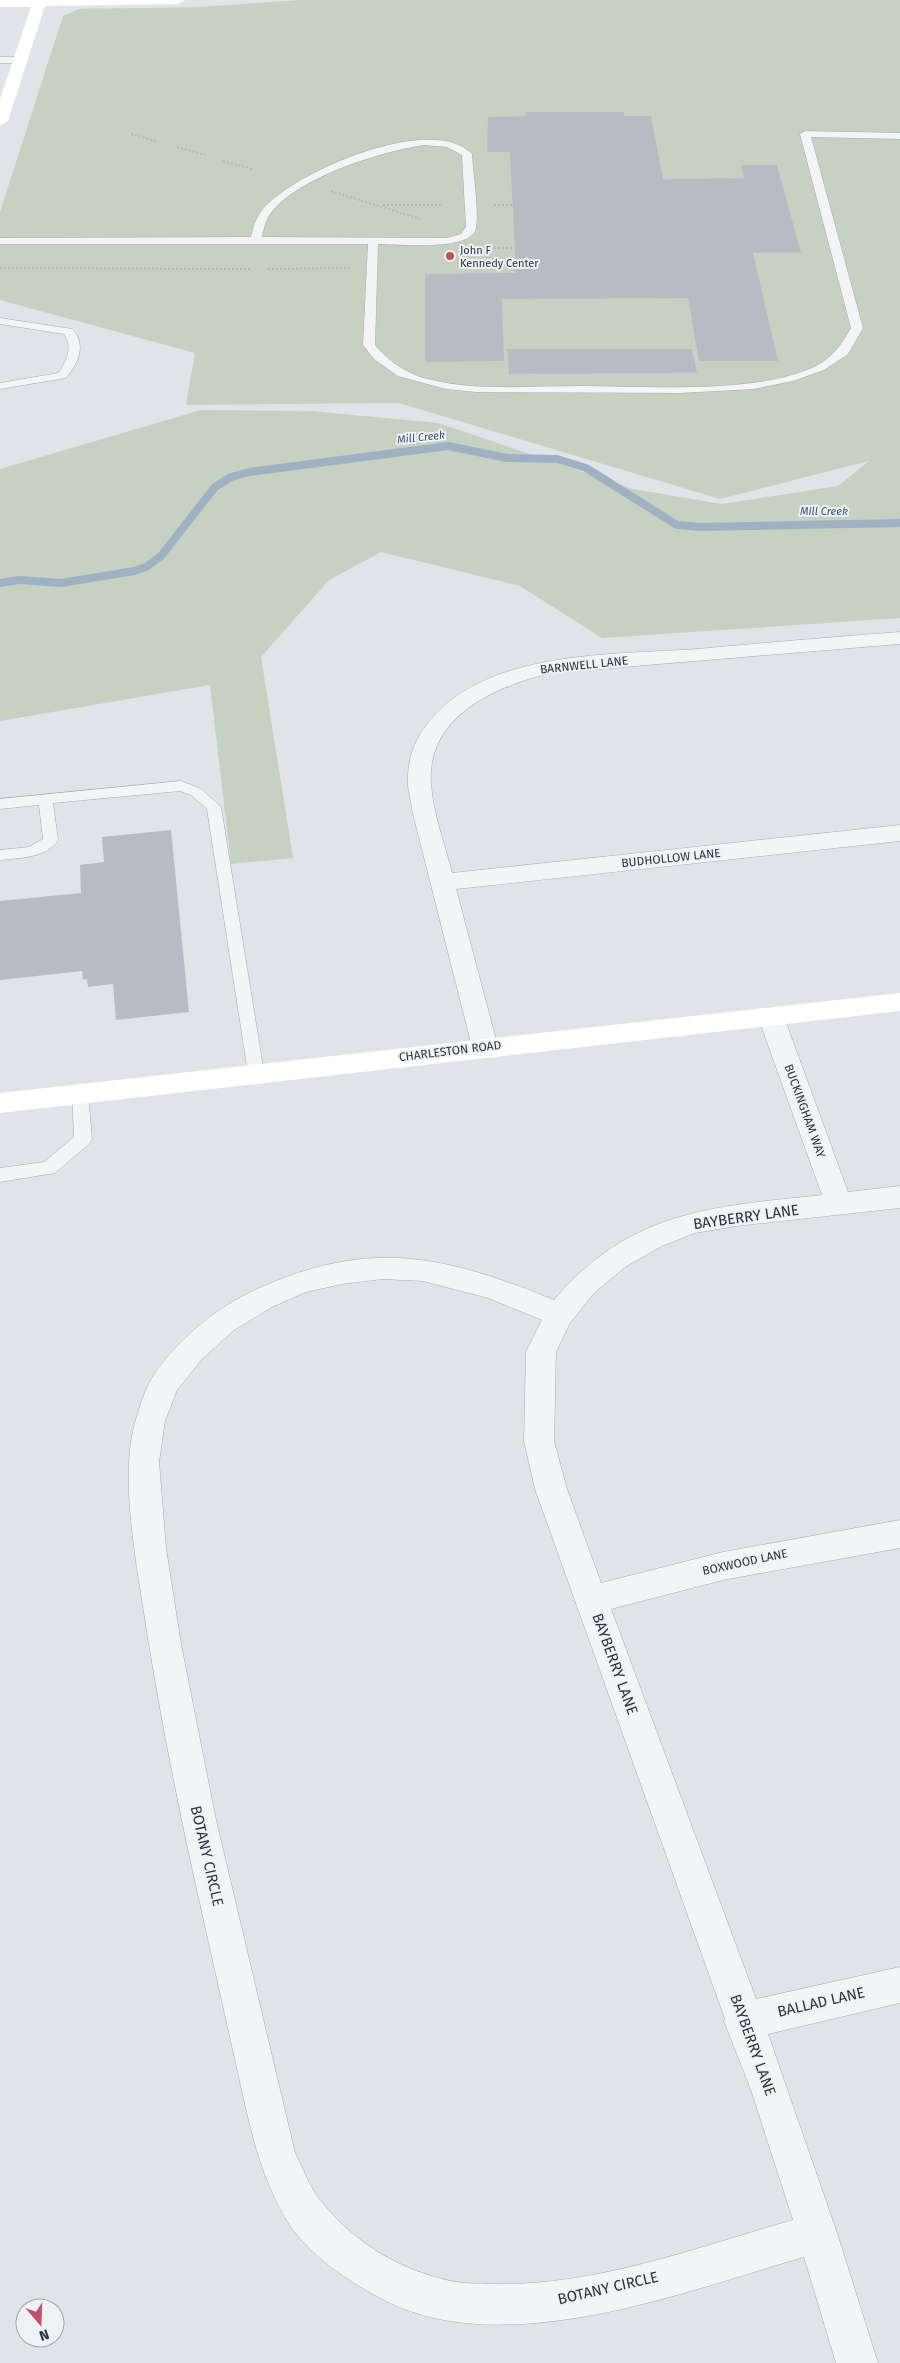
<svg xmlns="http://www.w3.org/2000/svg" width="900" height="2363" font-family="'Fira Sans',sans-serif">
<rect width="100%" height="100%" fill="#e0e3e7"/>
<polygon fill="#c6d1c2" points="300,0 900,0 900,618 602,638 520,586 381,552 329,580 261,657 293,858 231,864 210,685 0,721 0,469 201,410 311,411 438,423 633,489 722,504 838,486 869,461 720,499 399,403 186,405 195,353 0,300 0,212 63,16 79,9 200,7"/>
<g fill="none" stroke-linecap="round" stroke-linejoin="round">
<polyline stroke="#9eb2c4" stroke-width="8" points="0,583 19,580 61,583 134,571 146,567 161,556 215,487 231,477 249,472 448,446 507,458 557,459 586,468 677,525 701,527 900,523"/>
</g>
<g fill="#b7bcc4">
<polygon points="525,112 625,112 623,116 651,116 663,179 744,178 741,165 777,165 801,253 753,253 778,361 699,361 688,298 502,299 504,361 425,362 425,274 516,273 510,152 487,152 488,117 526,116"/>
<polygon points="507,349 692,349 697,373 509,374"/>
<polygon points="171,830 189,1012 116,1020 113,984 88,987 87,979 83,980 82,971 0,980 0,901 81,893 80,865 104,862 102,837"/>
</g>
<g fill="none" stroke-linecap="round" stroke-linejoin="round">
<defs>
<g id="lane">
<polygon points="0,57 21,57 26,60 21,63 0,63"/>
<path d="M805 131 900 133V139L811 137 863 328 848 354 824 370 793 381 754 389 680 393 476 392 446 389 398 376 374 359 363 345 368 244H0V238L251 237C253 227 256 218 263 209 294 172 432 112 472 154 473 173 479 211 476 228 472 252 397 244 378 244L375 345C387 360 402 370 420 377 470 392 528 386 579 386 645 386 757 395 816 366 833 357 842 344 851 328L800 134ZM425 145 447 147 462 155 466 227 461 234 447 238 262 237C263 230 265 222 269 216 294 178 382 151 425 145Z"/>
<path d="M0 318 72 329C87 344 78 364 66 378L0 389V383L58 373C67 363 73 345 64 334L0 324Z"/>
<path d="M181 781 201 789 221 807 264 1073 262 1077 256 1079 250 1077 248 1073 207 809 191 795 180 791 53 803 58 840C47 858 19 858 0 860V850L29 847 43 839 39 805 0 809V799Z"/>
<polygon points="80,1088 86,1090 88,1094 92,1139 89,1144 55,1173 0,1182 0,1168 44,1162 74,1137 72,1094 74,1090"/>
</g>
<g id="street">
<path d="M900 632V644L551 673C496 686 426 716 431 784 433 814 445 844 452 873L900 825V841L456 889 498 1047 494 1054 485 1056 476 1054 472 1047 413 814 408 786C407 762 413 742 428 723 485 650 612 655 697 649 764 643 832 637 900 632Z"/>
<path d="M771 1008 780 1011 784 1017 848 1192 900 1186V1208L736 1226 695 1233 662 1246 625 1267 594 1293 570 1323 556 1352 554 1441 567 1489 601 1583 723 1552 900 1520V1548L723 1580 611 1609 756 1999 900 1967V2003L768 2034 837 2233 878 2363H836L804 2257C683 2292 504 2362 384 2300 351 2283 310 2256 289 2224 258 2174 249 2121 236 2064 223 2006 210 1948 197 1890 175 1792 156 1693 141 1594 133 1542 120 1466 137 1416 141 1402 147 1385 155 1373 182 1335 221 1304 264 1286 374 1238 448 1257 554 1300 630 1210 712 1207 822 1195L758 1017 762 1011ZM383 1279 423 1281 488 1298 542 1320 526 1352 524 1441 535 1489 725 2019 724 2021 751 2090 793 2220C695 2248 593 2287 490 2284 479 2283 467 2284 456 2282 402 2272 354 2243 320 2200 309 2187 303 2168 295 2153L216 1820 181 1644 166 1548 159 1462 165 1421 177 1390 202 1359 234 1330 272 1307 306 1292 342 1284Z"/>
</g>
</defs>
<use href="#lane" stroke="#a6aab1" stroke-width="1"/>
<use href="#street" stroke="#a6aab1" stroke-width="1"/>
<g stroke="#b6babe" stroke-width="2" stroke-dasharray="2 2" stroke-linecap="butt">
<polyline points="131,134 158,142"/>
<polyline points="177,147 205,155"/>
<polyline points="223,161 253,169"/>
<polyline points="331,191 420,219"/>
<polyline points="383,205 442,205"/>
<polyline points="494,205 513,205"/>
<polyline points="490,248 515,248"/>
<polyline points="0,268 251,269"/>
<polyline points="268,269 350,268"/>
</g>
<use href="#lane" fill="#f2f4f6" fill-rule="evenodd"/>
<use href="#street" fill="#f2f4f6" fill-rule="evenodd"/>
<g fill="#fff" fill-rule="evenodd">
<polygon points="0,0 185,0 178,4 45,6 8,121 0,126 0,99 31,7 0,7"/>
<polygon points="900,993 900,1011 0,1113 0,1093"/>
</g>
</g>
<circle fill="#c15065" stroke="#eff2f5" stroke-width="2" cx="450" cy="256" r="5"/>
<g text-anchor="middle" stroke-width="4" stroke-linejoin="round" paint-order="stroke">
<g font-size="11" fill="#2a323d" stroke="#eff2f5" text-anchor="start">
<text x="460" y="254">John F<tspan x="460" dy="13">Kennedy Center</tspan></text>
</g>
<g font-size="11" font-style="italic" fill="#38526d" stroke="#eff2f5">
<text transform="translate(421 437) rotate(-6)" y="4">Mill Creek</text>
<text x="824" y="515">Mill Creek</text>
</g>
<g font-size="12" fill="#2a323d" stroke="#eff2f5">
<text transform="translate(584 665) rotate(-6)" y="4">BARNWELL LANE</text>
<text transform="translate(671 858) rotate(-6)" y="4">BUDHOLLOW LANE</text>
<text transform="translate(450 1051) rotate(-7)" y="4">CHARLESTON ROAD</text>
<text transform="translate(805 1111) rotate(70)" y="4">BUCKINGHAM WAY</text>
<text transform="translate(745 1562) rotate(-12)" y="4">BOXWOOD LANE</text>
</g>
<g font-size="15" fill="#2a323d" stroke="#eff2f5">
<text transform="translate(746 1217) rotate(-8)" y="5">BAYBERRY LANE</text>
<text transform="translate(615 1664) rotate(70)" y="5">BAYBERRY LANE</text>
<text transform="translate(207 1856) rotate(77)" y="5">BOTANY CIRCLE</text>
<text transform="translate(821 2002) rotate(-13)" y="5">BALLAD LANE</text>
<text transform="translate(753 2045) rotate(70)" y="5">BAYBERRY LANE</text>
<text transform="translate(608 2288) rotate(-13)" y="5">BOTANY CIRCLE</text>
</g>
</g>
<g transform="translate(40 2323) rotate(161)"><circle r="24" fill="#eff2f5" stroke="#a0a5ab"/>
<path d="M0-4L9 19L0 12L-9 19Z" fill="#c15065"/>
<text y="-8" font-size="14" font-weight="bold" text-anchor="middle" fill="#2a323d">N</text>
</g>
</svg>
